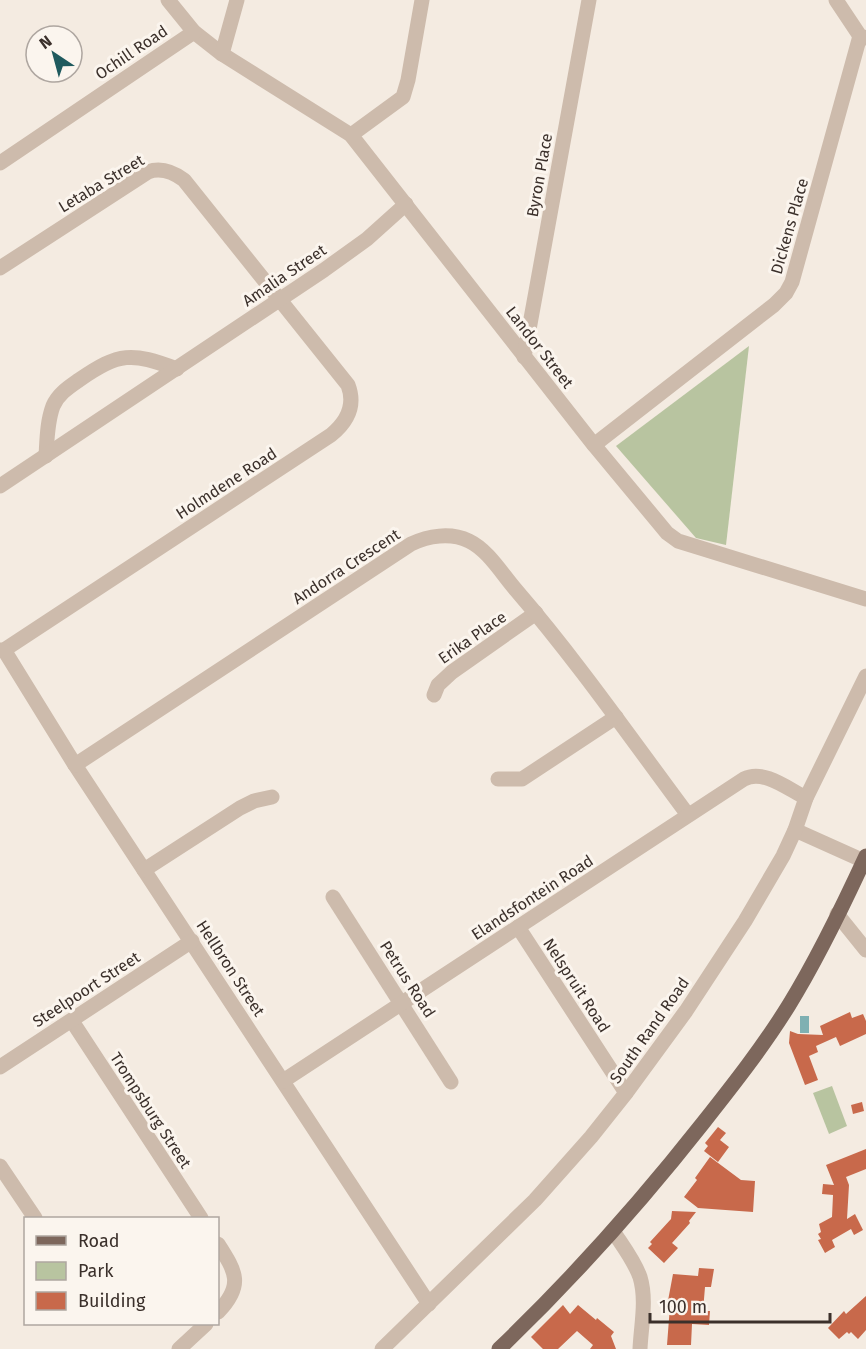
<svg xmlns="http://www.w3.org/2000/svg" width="866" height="1349" font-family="'Fira Sans',sans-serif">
<rect width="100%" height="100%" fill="#f4ebe1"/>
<g fill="#b8c4a0">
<polygon points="749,346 726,545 696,538 616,446"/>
<polygon points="832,1086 847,1126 829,1134 813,1093"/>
</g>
<rect fill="#7fb0b2" x="800" y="1016" width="9" height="17"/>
<g fill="#c8694b">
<polygon points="850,1012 852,1018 863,1014 866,1021 866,1034 840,1046 836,1037 816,1046 818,1052 809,1056 818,1080 805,1085 789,1043 790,1031 798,1034 823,1035 820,1026"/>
<polygon points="862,1102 864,1111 853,1114 851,1105"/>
<polygon points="718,1127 726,1133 720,1140 729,1147 718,1162 704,1151 708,1146 705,1143"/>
<polygon points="866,1149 866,1169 846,1177 849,1185 847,1219 855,1214 863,1230 854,1235 851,1229 832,1240 835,1247 825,1253 818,1240 821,1239 818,1234 821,1232 819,1224 832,1217 833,1195 822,1194 823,1184 834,1185 826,1165"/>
<polygon points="710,1157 741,1180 755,1181 753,1212 698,1208 684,1197 697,1180 695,1178"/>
<polygon points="672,1211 696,1212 689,1221 690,1223 672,1243 678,1248 664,1263 648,1248 652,1244 650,1242 671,1219"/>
<polygon points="699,1268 714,1269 711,1287 705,1287 703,1311 710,1311 709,1325 692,1324 691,1345 667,1345 670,1306 667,1306 673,1274 698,1276"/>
<polygon points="866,1296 866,1330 858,1339 851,1332 849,1334 847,1332 839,1339 828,1328 844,1311 846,1314"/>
<polygon points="563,1305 570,1314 578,1305 596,1320 597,1318 614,1332 611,1336 616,1349 590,1349 593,1345 577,1331 558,1349 543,1349 531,1337"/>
</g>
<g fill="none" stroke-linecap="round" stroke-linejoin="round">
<g stroke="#cdbbac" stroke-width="15">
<polyline points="168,0 194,32 222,54 351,135 594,445 667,533 678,541 866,599"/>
<polyline points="836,0 860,36 866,38"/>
<polyline points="222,54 237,0"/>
<polyline points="351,135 403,97 408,80 422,0"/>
<polyline points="0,163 194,32"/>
<path d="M0 268 148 172C161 167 173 172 184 180L348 385C356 406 347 422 331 435L4 650H0"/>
<polyline points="524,357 589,0"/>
<polyline points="594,445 774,305 786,293 792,282 860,36"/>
<path d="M46 456C47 440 47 422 53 406 58 394 69 387 79 380 120 352 131 352 177 369"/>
<polyline points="0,486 324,270 367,239 406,204"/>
<polyline points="4,650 75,765 429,1304"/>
<polyline points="434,695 438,685 452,672 536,613"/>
<path d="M75 765 411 544C428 536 450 532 469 541 488 550 502 574 516 590 578 662 632 740 688 815"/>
<polyline points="498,779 522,779 616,717"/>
<polyline points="795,830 864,861"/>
<polyline points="144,870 240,808 254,801 272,797"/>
<polyline points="333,897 451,1082"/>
<polyline points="837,914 866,950"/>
<polyline points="518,927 626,1093"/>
<polyline points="72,1021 201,1218"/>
<polyline points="0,1067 192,941"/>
<path d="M283 1081 744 779C764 769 788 789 806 798"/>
<polyline points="0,1166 35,1218"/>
<path d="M613 1231C622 1245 634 1260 640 1277 647 1300 641 1326 640 1349"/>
<path d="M218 1244C236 1272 244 1285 218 1312"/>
<polyline points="179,1349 206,1324"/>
<polyline points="382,1349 535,1200 591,1137 626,1093 686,1011 745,921 783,856 795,830 806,798 866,676"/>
</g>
<path stroke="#7d675c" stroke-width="15" d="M499 1349C572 1279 640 1203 703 1123 733 1085 763 1047 789 1005 818 958 843 906 866 856"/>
</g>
<g text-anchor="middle" stroke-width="6" stroke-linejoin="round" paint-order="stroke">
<g font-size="16" fill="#3b302b" stroke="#fbf5ee">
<text transform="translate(131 52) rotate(-34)" y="6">Ochill Road</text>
<text transform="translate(539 175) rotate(-80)" y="6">Byron Place</text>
<text transform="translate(101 183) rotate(-31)" y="6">Letaba Street</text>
<text transform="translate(789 226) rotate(-74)" y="6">Dickens Place</text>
<text transform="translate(284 275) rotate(-34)" y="6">Amalia Street</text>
<text transform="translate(540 347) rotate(52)" y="6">Landor Street</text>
<text transform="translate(226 483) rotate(-33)" y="6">Holmdene Road</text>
<text transform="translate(346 566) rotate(-33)" y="6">Andorra Crescent</text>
<text transform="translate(472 637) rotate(-35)" y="6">Erika Place</text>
<text transform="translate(532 897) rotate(-33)" y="6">Elandsfontein Road</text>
<text transform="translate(231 968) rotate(57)" y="6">Hellbron Street</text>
<text transform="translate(408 979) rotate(57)" y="6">Petrus Road</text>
<text transform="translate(577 985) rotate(57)" y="6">Nelspruit Road</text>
<text transform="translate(86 989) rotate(-33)" y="6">Steelpoort Street</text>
<text transform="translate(649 1030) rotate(-55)" y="6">South Rand Road</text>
<text transform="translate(151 1110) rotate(57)" y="6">Trompsburg Street</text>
</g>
</g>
<rect x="24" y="1217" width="195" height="108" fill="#fbf5ee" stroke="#aea6a0" stroke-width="1.5"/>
<rect x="36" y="1236" width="30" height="9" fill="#7d675c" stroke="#aea6a0" stroke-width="1.5"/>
<text x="78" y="1247" font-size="18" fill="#3b302b">Road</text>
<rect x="36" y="1262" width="30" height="18" fill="#b8c4a0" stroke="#aea6a0" stroke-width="1.5"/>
<text x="78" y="1277" font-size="18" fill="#3b302b">Park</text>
<rect x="36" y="1292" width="30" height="18" fill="#c8694b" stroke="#aea6a0" stroke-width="1.5"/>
<text x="78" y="1307" font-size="18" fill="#3b302b">Building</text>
<g transform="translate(54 54) rotate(324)"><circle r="28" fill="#fbf5ee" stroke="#aea6a0" stroke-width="1.5"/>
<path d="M0-4.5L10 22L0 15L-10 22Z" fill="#1f5a5e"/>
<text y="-9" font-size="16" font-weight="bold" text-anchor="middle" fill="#3b302b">N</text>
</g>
<path d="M650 1313v9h180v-9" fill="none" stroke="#3b302b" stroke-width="3"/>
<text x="659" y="1313" font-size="18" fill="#3b302b" stroke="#fbf5ee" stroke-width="4.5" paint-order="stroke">100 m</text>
</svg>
